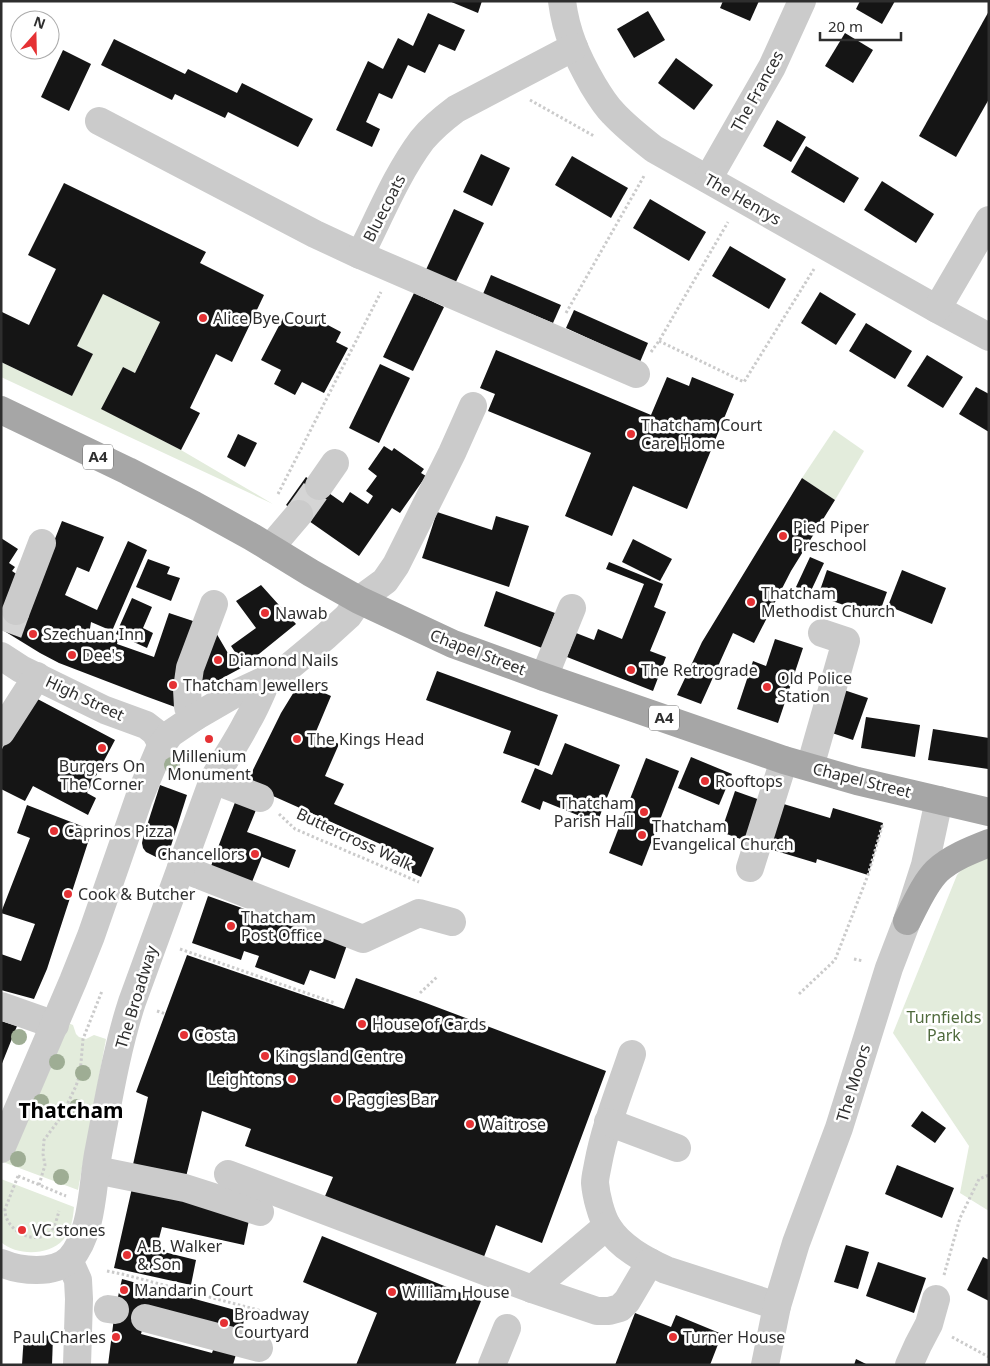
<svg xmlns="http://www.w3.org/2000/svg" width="990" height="1366" font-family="'Noto Sans',sans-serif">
<rect width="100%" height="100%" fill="#fff"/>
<g fill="#e3ecdc">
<polygon points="103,294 160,322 135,373 123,367 102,409 181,450 273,504 1,377 1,362 72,396 93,354 77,346"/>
<polygon points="834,430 864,451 835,500 802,478"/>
<polygon points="989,858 989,1211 960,1193 969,1146 893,1033 957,875 965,866"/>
<polygon points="68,1023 73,1025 76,1034 79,1037 86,1039 94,1035 106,1039 78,1190 3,1162"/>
<path d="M1 1179 74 1207C73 1219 71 1231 63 1240 48 1256 17 1256 1 1242Z"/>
</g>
<g fill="#151515">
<polygon points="449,1 482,1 478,13"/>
<polygon points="723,1 759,1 750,21 720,8"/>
<polygon points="860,1 895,1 882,24 856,9"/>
<polygon points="648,11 665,40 634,58 617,29"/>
<polygon points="989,11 989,99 956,157 919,136"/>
<polygon points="428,13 465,30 455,51 439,44 425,73 408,65 392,99 379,93 366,122 380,129 372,147 336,130 368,61 383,69 398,38 413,46"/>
<polygon points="845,33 873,50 853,83 825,66"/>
<polygon points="114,39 185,74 188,69 237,93 242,83 313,119 298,147 228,112 225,118 175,94 172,100 101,65"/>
<polygon points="63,50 91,64 69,111 41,97"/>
<polygon points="676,58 713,85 694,110 658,83"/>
<polygon points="777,120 806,137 791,162 763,146"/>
<polygon points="806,146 859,178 844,203 791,172"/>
<polygon points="481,154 510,168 492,206 463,192"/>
<polygon points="572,156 628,188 611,218 555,185"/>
<polygon points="882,181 934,214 916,243 864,210"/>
<polygon points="64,183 206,252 200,263 264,295 232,362 216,354 190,408 200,413 181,450 101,409 123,367 135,373 160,322 103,294 77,346 93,354 72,396 1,362 1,314 2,312 29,325 56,269 28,255"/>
<polygon points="650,199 706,232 689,261 633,228"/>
<polygon points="454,209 484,223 453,288 424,274"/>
<polygon points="730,246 786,279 769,309 712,276"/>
<polygon points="491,275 561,305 553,323 483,294"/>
<polygon points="820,292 856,314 836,345 801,323"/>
<polygon points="414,293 444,307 413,371 383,357"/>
<polygon points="574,310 648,343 640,362 566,328"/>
<polygon points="307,314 341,332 336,342 348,348 324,393 302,382 295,395 274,384 281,370 261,360 283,318 301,327"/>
<polygon points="866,323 912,351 895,379 849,351"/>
<polygon points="496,350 651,415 667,377 689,386 692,377 734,394 687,509 633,486 612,536 565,516 591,453 488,411 495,394 480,388"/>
<polygon points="927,355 963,377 943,408 907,386"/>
<polygon points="380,364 410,378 379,443 349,428"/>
<polygon points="976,387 989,394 989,432 959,414"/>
<polygon points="238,434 257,443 245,467 227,457"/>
<polygon points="384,446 392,451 394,448 424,469 421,473 426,476 400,513 392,508 359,556 286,505 306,477 343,503 350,492 368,504 373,496 366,491 377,476 368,469"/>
<polygon points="802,478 835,500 791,571 754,643 733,633 701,704 677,695 702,642"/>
<polygon points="437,512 492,530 496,516 529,526 509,587 422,558"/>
<polygon points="62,521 104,537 89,572 77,567 65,595 97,610 128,541 147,550 112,631 91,622 89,635 97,639 99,633 118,640 117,644 154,657 169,613 202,624 175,707 145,696 59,663 40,653 1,629 1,538 18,549 9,563 15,567 12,571 27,581 25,615"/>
<polygon points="633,539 672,559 660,581 622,562"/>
<polygon points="810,557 824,563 810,593 796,587"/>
<polygon points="148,559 170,567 167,574 180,578 171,601 136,587"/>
<polygon points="609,562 663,584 654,607 666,612 650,651 666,657 653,691 567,657 576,633 594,640 598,629 622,639 644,584 606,569"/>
<polygon points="827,570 887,592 878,617 818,596"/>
<polygon points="902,570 946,588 932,624 888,606"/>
<polygon points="261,585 296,624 243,667 193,694 215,631 229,655 235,652 231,646 256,628 236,601"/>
<polygon points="496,591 555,613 542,648 484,626"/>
<polygon points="132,598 152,607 143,628 153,633 147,648 116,634"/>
<polygon points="775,639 803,648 778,723 737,709 753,661 766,666"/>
<polygon points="437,671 558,715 539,766 503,753 511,731 426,700"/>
<polygon points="300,682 331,696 315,734 339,744 325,776 344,784 334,804 434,848 421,877 400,867 405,855 246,784 281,713"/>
<polygon points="844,690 868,698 853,740 829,732"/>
<polygon points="30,695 115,740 87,793 96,798 88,815 33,786 25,801 1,789 1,751"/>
<polygon points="866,717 920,725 915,757 861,748"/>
<polygon points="933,729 989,738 988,769 928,760"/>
<polygon points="565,743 620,765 597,823 543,801 540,810 521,802 535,768 552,775"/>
<polygon points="691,757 732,774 719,805 678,788"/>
<polygon points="646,758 679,771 642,866 609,853"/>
<polygon points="160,785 187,795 170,849 164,856 156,857 146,852 143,848 142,843 143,838"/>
<polygon points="735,791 763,801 749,842 721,832"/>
<polygon points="237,797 258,805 247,832 296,850 289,868 262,857 252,882 211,866"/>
<polygon points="777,802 830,818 833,808 883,823 868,875 817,859 816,863 763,847"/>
<polygon points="27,805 92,830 47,969 34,999 1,990 1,954 21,961 35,924 1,913 1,910 2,910 30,838 17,833"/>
<polygon points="208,896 347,945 335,979 310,970 304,985 255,967 259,956 244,951 241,960 192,943"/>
<polygon points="187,955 344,1009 356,978 426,1003 606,1071 542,1243 496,1225 482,1262 323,1201 333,1177 245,1146 251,1129 202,1111 185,1181 132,1169 148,1097 136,1092"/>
<polygon points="1,1021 17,1026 1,1066"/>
<polygon points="922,1111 946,1128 935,1143 911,1126"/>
<polygon points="897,1165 954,1188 942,1218 885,1194"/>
<polygon points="132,1188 250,1215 244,1245 162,1227 156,1250 196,1260 191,1285 114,1268"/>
<polygon points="322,1236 481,1301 455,1365 356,1365 377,1313 303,1282"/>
<polygon points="846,1245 869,1252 858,1289 834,1282"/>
<polygon points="983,1257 989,1260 989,1301 967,1290"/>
<polygon points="878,1262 926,1278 914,1313 866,1296"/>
<polygon points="122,1279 246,1313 239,1340 148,1308 141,1334 212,1353 217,1339 238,1347 233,1365 108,1365 115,1310"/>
<polygon points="635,1313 671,1327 676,1315 722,1334 710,1365 615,1365"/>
<polygon points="24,1334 53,1336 52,1365 22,1365"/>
<polygon points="856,1359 868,1365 854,1365"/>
</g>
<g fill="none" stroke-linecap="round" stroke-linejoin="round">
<g stroke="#d5d5d5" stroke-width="28" stroke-dasharray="28 14" stroke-linecap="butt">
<polyline points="299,514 319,486"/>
<polyline points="8,633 16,611"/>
</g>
<g stroke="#cbcbcb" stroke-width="3" stroke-dasharray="2.5 2.5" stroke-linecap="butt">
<polyline points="530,100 594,136"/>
<polyline points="566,313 644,176"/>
<polyline points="659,341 744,382 814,269"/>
<polyline points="651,352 659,341 728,222"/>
<polyline points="278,494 381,292"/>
<polyline points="279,814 295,829 419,882"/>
<polyline points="180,949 335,1003"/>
<polyline points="854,959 863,961"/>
<polyline points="420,993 438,976"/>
<polyline points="799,994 835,960 868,875 883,823"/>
<polyline points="157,1011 166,1014"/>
<path d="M18 1176 5 1209C4 1229 33 1246 49 1233 55 1228 57 1218 59 1211"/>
<polyline points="18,1176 66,1196"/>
<polyline points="39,1185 45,1165 43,1154 44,1140 61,1117 76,1086 80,1074 83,1039 102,991"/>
<polyline points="107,1271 122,1274 262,1311"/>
<polyline points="944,1275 960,1218 979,1179 989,1175"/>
<polyline points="952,1337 989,1357"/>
</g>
<g stroke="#cbcbcb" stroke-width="28">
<path d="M562 1C566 33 577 57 593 85 599 95 605 105 613 113 626 127 640 138 654 149L937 309 989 337"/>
<path d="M99 121 315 234 360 255C380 216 396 175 422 140 431 129 444 118 456 109L574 47"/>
<polyline points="708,179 772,67 802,1"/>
<polyline points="360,255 636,374"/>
<polyline points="937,309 989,220"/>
<polyline points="319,486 335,463"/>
<polyline points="270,548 299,514"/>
<polyline points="16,611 42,543"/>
<polyline points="1,656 21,669 105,710 146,725 155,732 159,739 161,746"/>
<polyline points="544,677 572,608"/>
<polyline points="195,717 188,707 187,689 190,668 214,604"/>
<polyline points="1,732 37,676"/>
<polyline points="810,767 846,641 822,633"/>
<polyline points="213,780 260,798"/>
<polyline points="181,868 363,939 419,913 452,922"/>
<polyline points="750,868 784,760"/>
<polyline points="1,1006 55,1025"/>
<path d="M632 1054C620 1090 605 1126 598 1164 597 1170 595 1177 595 1183 596 1195 601 1216 608 1227 620 1247 645 1260 666 1270L777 1306"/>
<polyline points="608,1122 677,1148"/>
<polyline points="1,1149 73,981 91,936 139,798 161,746 170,734 195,717 233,695 284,671 326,636 348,616 359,600 385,581 396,565 452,453 473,406"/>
<polyline points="96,1170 185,1188 260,1212"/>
<polyline points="228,1174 532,1289 597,1311 609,1311 620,1308 627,1301 650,1262"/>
<polyline points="69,1260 78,1280 79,1299 77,1365"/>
<path d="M1 1263C20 1271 54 1275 70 1259 93 1233 92 1187 98 1154 108 1103 116 1051 132 1002L213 780C224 760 237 742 247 722 255 709 261 694 267 680"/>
<polyline points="532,1289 607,1226"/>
<polyline points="108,1309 115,1310"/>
<polyline points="145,1318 259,1348"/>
<polyline points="492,1365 507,1328"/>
<polyline points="765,1365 777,1306 796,1243 839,1128 889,968 907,921 925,865 939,800"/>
<polyline points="909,1365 918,1345 929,1324 936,1299"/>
</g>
<g stroke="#a6a6a6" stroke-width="28">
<polyline points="1,410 128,471 194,505 252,537 311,573 359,600 453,644 544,677 784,760 857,781 989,812"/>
<path d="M907 921C916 904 924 884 937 871 951 858 971 850 989 843"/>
</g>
</g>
<g fill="#9ead94">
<circle cx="172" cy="765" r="8"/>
<circle cx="19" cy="1037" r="8"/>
<circle cx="57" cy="1062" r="8"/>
<circle cx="83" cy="1073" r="8"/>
<circle cx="41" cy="1102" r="8"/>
<circle cx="77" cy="1107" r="8"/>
<circle cx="18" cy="1159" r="8"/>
<circle cx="61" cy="1177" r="8"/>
</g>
<g fill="#e53134" stroke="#fff" stroke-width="2">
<circle cx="203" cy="318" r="5"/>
<circle cx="631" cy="434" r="5"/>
<circle cx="783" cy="536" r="5"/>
<circle cx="751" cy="602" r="5"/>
<circle cx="265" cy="613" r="5"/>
<circle cx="33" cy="634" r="5"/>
<circle cx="72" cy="655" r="5"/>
<circle cx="218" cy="660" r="5"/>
<circle cx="631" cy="670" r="5"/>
<circle cx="173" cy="685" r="5"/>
<circle cx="767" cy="687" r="5"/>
<circle cx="209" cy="739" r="5"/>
<circle cx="297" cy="739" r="5"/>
<circle cx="102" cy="748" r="5"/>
<circle cx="705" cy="781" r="5"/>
<circle cx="644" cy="812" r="5"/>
<circle cx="54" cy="831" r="5"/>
<circle cx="642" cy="835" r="5"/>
<circle cx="255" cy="854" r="5"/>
<circle cx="68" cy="894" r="5"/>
<circle cx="231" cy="926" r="5"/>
<circle cx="362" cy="1024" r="5"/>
<circle cx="184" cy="1035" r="5"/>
<circle cx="265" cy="1056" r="5"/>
<circle cx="292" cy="1079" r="5"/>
<circle cx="337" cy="1099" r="5"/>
<circle cx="470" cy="1124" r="5"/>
<circle cx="22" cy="1230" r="5"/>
<circle cx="127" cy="1255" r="5"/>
<circle cx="124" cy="1290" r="5"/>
<circle cx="392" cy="1292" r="5"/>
<circle cx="224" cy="1323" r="5"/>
<circle cx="116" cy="1337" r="5"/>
<circle cx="673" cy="1337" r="5"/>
</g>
<g text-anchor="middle" stroke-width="5" stroke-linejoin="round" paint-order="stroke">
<g fill="#fff" stroke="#6d6d6d" stroke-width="1">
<rect x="83" y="444.5" width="30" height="25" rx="4"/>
<rect x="649" y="705.5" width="30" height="25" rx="4"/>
</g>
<g font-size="15" font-weight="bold" fill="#2e2e2e">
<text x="98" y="462">A4</text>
<text x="664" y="723">A4</text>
</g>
<g font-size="16" fill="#2e2e2e" stroke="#fff">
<text transform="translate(757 91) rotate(-61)" y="6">The Frances</text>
<text transform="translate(743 199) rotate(30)" y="6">The Henrys</text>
<text transform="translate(384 208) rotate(-63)" y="6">Bluecoats</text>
<text transform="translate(478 652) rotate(21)" y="6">Chapel Street</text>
<text transform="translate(85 698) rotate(25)" y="6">High Street</text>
<text transform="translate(862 780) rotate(14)" y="6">Chapel Street</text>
<text transform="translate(355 839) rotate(25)" y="6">Buttercross Walk</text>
<text transform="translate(136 997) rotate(-73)" y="6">The Broadway</text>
<text transform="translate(853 1083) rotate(-73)" y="6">The Moors</text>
</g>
<g font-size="16" fill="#2e2e2e" stroke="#fff" text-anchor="start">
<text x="213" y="324">Alice Bye Court</text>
<text x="641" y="431">Thatcham Court<tspan x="641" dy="18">Care Home</tspan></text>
<text x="793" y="533">Pied Piper<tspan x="793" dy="18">Preschool</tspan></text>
<text x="761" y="599">Thatcham<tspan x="761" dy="18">Methodist Church</tspan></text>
<text x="275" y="619">Nawab</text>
<text x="43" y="640">Szechuan Inn</text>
<text x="82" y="661">Dee's</text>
<text x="228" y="666">Diamond Nails</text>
<text x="641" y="676">The Retrograde</text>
<text x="777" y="684">Old Police<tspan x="777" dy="18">Station</tspan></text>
<text x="183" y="691">Thatcham Jewellers</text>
<text x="307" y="745">The Kings Head</text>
<text x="209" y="762" text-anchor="middle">Millenium<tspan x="209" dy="18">Monument</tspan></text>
<text x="102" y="772" text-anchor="middle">Burgers On<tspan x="102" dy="18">The Corner</tspan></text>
<text x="715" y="787">Rooftops</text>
<text x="634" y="809" text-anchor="end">Thatcham<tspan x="634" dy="18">Parish Hall</tspan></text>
<text x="652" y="832">Thatcham<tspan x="652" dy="18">Evangelical Church</tspan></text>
<text x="64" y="837">Caprinos Pizza</text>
<text x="245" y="860" text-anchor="end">Chancellors</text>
<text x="78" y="900">Cook &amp; Butcher</text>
<text x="241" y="923">Thatcham<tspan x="241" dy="18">Post Office</tspan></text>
<text x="372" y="1030">House of Cards</text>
<text x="194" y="1041">Costa</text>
<text x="275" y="1062">Kingsland Centre</text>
<text x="282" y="1085" text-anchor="end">Leightons</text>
<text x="347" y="1105">Paggies Bar</text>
<text x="480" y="1130">Waitrose</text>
<text x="32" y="1236">VC stones</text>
<text x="137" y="1252">A.B. Walker<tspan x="137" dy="18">&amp; Son</tspan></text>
<text x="134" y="1296">Mandarin Court</text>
<text x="402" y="1298">William House</text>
<text x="234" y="1320">Broadway<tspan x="234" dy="18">Courtyard</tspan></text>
<text x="106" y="1343" text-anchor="end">Paul Charles</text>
<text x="683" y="1343">Turner House</text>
</g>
<g font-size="16" fill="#4f6a3c" stroke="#fff">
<text x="944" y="1023">Turnfields<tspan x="944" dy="18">Park</tspan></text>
</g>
<g font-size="21" font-weight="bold" fill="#000" stroke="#fff">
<text x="71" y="1118">Thatcham</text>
</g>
</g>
<rect width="990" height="1366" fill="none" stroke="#2e2e2e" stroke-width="5"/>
<g transform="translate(35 35) rotate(20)"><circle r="24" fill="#ffffff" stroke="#ababab"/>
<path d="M0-4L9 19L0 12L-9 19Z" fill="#e53134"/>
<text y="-8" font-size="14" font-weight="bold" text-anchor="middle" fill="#2e2e2e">N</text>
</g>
<path d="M820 32v8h81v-8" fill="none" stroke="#2e2e2e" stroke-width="2.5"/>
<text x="828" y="32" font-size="15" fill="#2e2e2e" stroke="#ffffff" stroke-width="4" paint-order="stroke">20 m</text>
</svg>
